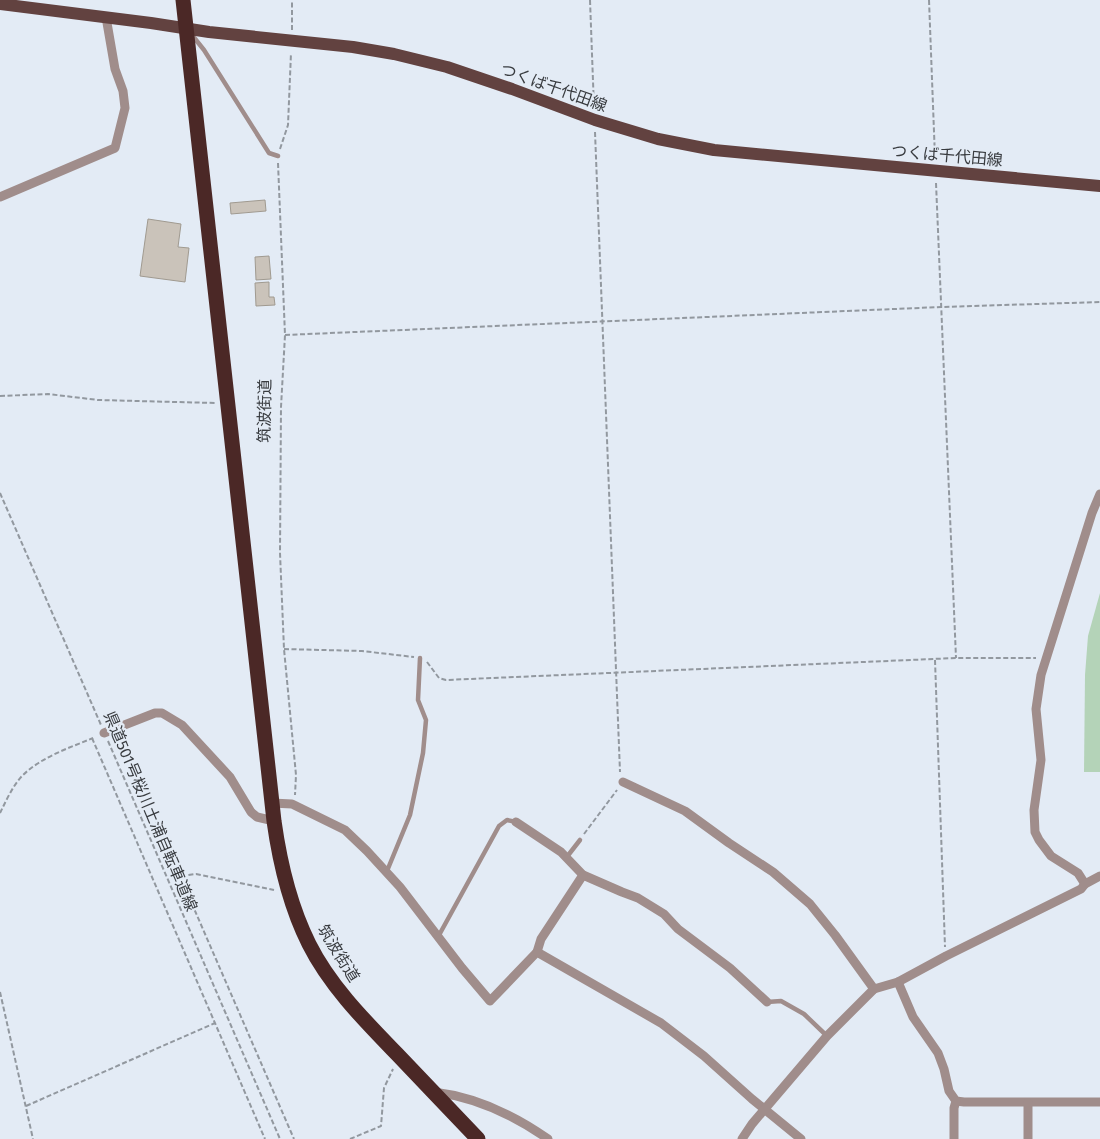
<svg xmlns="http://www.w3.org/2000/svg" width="1100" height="1139" font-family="'Fira Sans','Noto Sans JP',sans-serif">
<rect width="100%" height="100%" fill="#e3ebf5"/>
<polygon fill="#b4d3b8" points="1100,593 1100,772 1084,772 1085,675 1088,636"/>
<g fill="#cac3ba" stroke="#a09a90">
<polygon points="265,200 266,211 231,214 230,203"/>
<polygon points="148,219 181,224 178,247 189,248 185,282 140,276"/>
<polygon points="269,256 271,279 256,280 255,257"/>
<polygon points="269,282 269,297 274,297 275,305 256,306 255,283"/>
</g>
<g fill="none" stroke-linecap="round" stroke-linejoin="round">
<g stroke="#92989f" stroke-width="2" stroke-dasharray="5 2.5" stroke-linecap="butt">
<polyline points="590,0 594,108"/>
<polyline points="929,0 935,158"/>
<polyline points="292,30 292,0"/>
<polyline points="595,132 620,772"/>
<polyline points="280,149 288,125 291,53"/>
<polyline points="278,163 285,335 281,407 280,553 284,649 296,775 295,795"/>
<polyline points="936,183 956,658"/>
<polyline points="285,335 941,307 1100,302"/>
<polyline points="0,396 48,394 98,400 215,403"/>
<polyline points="0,493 101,725"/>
<polyline points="284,649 362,651 414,657"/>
<polyline points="935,660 945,947"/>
<polyline points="427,662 439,678 446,680 956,658 1036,658"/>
<polyline points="92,738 265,1139"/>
<polyline points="120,738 294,1139"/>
<polyline points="108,741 280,1139"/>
<path d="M0 813C6 801 12 787 22 776 41 757 69 748 93 738"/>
<polyline points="584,834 617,790"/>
<polyline points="181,876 196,874 274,890"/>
<polyline points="0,992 33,1139"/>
<polyline points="26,1106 215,1023"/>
<polyline points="350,1139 381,1126 384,1088 393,1069"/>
</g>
<g stroke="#a08d8b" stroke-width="4.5">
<polyline points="192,35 204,50 269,153 278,156"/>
<polyline points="566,858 580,840"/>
<polyline points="387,871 410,815 423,753 426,720 418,700 420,658"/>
<polyline points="438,937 499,826 507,820 516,822"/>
<polyline points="767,1002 781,1001 804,1014 827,1036"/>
</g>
<g stroke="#a08d8b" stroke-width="9">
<polyline points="0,197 115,148 125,108 123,91 115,69 106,17"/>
<polyline points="104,733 155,713 162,713 182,725 230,777 251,812 257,817 274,821"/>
<polyline points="623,782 685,811 729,843 773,872 810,904 835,935 874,989"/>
<polyline points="272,803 292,804 345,830 367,851 400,887 462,968 490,1001 537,952 661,1023 704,1056 752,1099 801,1139"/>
<polyline points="516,822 561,852 583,875 622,892 638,898 664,914 678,929 730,968 767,1002"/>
<polyline points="1085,884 1078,873 1051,856 1039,840 1035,832 1034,810 1041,760 1036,709 1041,675 1092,513 1100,494"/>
<polyline points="537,952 541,939 583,875"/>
<polyline points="898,982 913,1017 938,1053 944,1069 949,1091 956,1101 964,1102 1100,1102"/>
<path d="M434 1092C475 1097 514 1115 548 1139"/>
<polyline points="1028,1103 1028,1139"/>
<polyline points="742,1139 752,1124 827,1036 874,989 898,982 946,956 1081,889 1085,884 1100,876"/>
<polyline points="954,1139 954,1108 956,1101"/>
</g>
<polyline stroke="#624240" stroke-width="12" points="0,4 151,23 209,32 353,47 394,54 447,67 512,89 595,120 658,139 714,150 1100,186"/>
<path stroke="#4b2826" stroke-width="15" d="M183 0 274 821C280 864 290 906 309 944 330 986 365 1021 397 1054 424 1082 451 1111 478 1139"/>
</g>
<g text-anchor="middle" stroke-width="4.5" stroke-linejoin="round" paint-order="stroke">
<g font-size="16" fill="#393c40" stroke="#e3ebf5">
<text transform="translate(554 87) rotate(20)" y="6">つくば千代田線</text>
<text transform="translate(947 155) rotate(5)" y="6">つくば千代田線</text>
<text transform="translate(264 411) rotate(-89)" y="6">筑波街道</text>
<text transform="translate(151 811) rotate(67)" y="6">県道501号桜川土浦自転車道線</text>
<text transform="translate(339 953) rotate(58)" y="6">筑波街道</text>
</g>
</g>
</svg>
